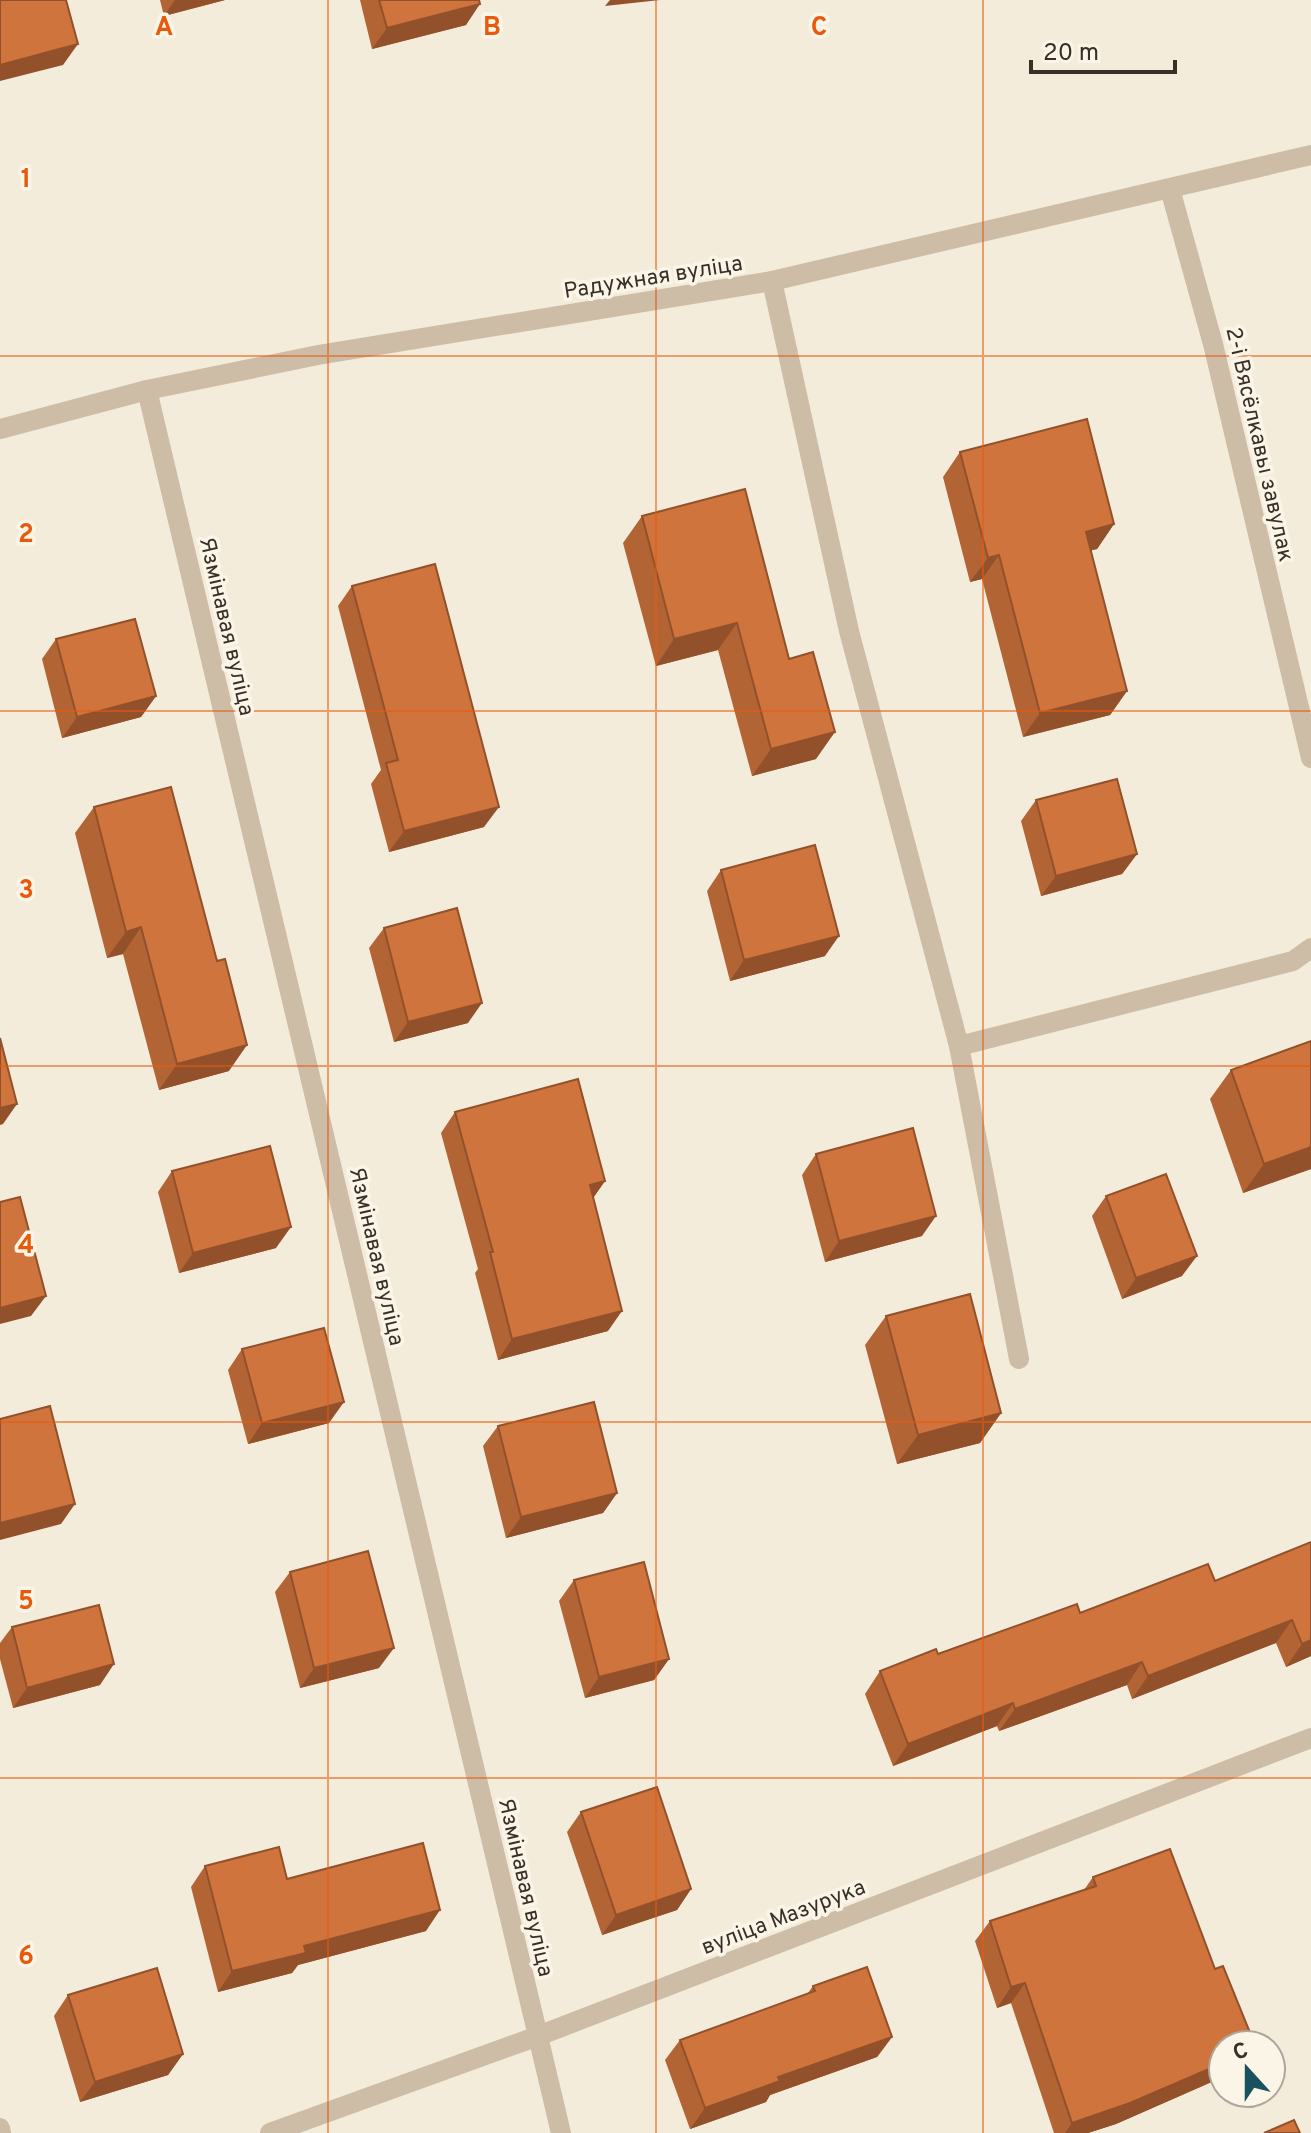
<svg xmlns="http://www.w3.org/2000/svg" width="1311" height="2133" font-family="Overpass,sans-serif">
<rect width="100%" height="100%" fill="#f4ecdb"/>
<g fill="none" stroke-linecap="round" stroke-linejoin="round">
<g stroke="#cdbda6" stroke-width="20">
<polyline points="1170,189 1213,344 1311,758"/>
<polyline points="772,281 849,631 959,1046 1019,1359"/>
<polyline points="147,390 561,2133"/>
<polyline points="0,429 147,390 318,355 772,281 1311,155"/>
<polyline points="959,1046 1293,961 1311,948"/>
<polyline points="0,2128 1,2133"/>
<polyline points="270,2133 538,2036 1311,1738"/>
</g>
</g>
<g fill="#b36434">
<polygon points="160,0 225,0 164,16"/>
<polygon points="360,0 479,0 466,25 372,49"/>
<polygon points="960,452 1114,524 1097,549 1091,550 1127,691 1110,715 1023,737 982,579 970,582 943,477"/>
<polygon points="745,489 816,759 752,776 718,650 656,666 623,543 642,516"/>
<polygon points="352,586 484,827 389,852 371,784 381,770 338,606"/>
<polygon points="56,639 156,696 141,717 62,738 42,659"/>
<polygon points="1036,800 1137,854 1122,874 1041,896 1021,821"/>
<polygon points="94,807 229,1071 159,1090 123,954 107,958 75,833"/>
<polygon points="721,870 825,956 730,981 707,891"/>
<polygon points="384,928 468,1023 394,1042 369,948"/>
<polygon points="1231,1070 1311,1169 1243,1193 1210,1099"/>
<polygon points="455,1112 605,1181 593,1198 608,1331 498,1360 475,1273 478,1269 441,1133"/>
<polygon points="816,1154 922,1236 825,1262 802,1175"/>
<polygon points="172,1171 276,1248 179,1273 158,1192"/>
<polygon points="1106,1196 1182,1276 1122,1299 1092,1216"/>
<polygon points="886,1316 1001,1413 980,1443 897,1464 865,1345"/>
<polygon points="242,1349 329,1423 248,1444 228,1370"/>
<polygon points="498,1426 617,1493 603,1513 506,1538 483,1446"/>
<polygon points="1311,1542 1311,1656 1286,1667 1276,1643 1132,1699 1127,1685 999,1731 997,1726 893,1766 865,1694 880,1671 1080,1613 1215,1581"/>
<polygon points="290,1572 379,1668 300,1688 275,1592"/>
<polygon points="574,1580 669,1659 654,1680 585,1698 559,1601"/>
<polygon points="12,1627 100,1685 13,1708 0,1659 0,1643"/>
<polygon points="581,1812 691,1889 677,1910 602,1935 567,1832"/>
<polygon points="205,1866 287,1879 426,1931 298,1965 292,1973 218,1992 191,1887"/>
<polygon points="1093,1877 1223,2045 1223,2077 1116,2124 1088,2133 1054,2133 1011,2003 997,2008 975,1941 990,1921 1084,1890"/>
<polygon points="813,1986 892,2037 877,2057 770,2095 766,2102 690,2129 665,2060 680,2040 808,1993"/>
<polygon points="68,1995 183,2054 168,2075 80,2102 54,2016"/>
</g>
<g fill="#92512b">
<polygon points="175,0 225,0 164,16"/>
<polygon points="610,0 660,0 605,6"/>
<polygon points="480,4 466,25 372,49 387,28"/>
<polygon points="78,44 63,65 0,81 0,65"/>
<polygon points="1114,524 1097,549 1069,556 1086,532"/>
<polygon points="999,555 982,579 970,582 988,558"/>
<polygon points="737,623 718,650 656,666 674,639"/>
<polygon points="1127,691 1110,715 1023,737 1040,713"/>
<polygon points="156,696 141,717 62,738 77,717"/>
<polygon points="835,732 816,759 752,776 771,749"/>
<polygon points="499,807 484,827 389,852 404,831"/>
<polygon points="1137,854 1122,874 1041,896 1056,876"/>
<polygon points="141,927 123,954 107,958 126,932"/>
<polygon points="839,936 825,956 730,981 744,960"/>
<polygon points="482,1003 468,1023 394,1042 408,1022"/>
<polygon points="247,1045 229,1071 159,1090 177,1064"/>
<polygon points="17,1104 3,1124 0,1125 0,1108"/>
<polygon points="1311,1147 1311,1169 1243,1193 1264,1164"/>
<polygon points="605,1181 591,1201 590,1185"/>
<polygon points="936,1216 922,1236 825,1262 839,1241"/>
<polygon points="291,1227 276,1248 179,1273 193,1253"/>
<polygon points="1197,1256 1182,1276 1122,1299 1136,1278"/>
<polygon points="46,1296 31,1316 0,1324 0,1308"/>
<polygon points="622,1311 608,1331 498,1360 512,1339"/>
<polygon points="344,1402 329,1423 248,1444 262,1423"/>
<polygon points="1001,1413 980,1443 897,1464 918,1435"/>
<polygon points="617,1493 603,1513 506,1538 521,1517"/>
<polygon points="75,1504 61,1524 0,1540 0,1523"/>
<polygon points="1292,1620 1276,1643 1132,1699 1148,1676"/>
<polygon points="1311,1640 1311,1656 1286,1667 1302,1644"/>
<polygon points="394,1648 379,1668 300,1688 314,1668"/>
<polygon points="669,1659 654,1680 585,1698 599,1677"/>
<polygon points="1142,1662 1127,1685 999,1731 1015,1709"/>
<polygon points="114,1664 100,1685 13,1708 27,1688"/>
<polygon points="1013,1703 997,1726 893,1766 908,1744"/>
<polygon points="691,1889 677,1910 602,1935 616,1915"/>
<polygon points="440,1910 426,1931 298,1965 292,1973 218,1992 232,1971 304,1946"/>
<polygon points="1025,1983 1011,2003 997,2008 1011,1987"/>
<polygon points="892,2037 877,2057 770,2095 766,2102 690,2129 705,2108 778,2077"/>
<polygon points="183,2054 168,2075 80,2102 95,2082"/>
<polygon points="1223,2063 1223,2077 1116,2124 1088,2133 1065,2133 1072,2123"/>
</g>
<g fill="#d0743d" stroke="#92512b" stroke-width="2">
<polygon points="0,0 66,0 78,44 0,65"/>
<polygon points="379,0 479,0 480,4 387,28"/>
<polygon points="1087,419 1114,524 1086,532 1127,691 1040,713 999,555 988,558 960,452"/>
<polygon points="745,489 789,659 813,652 835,732 771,749 737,623 674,639 642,516"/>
<polygon points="435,564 499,807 404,831 386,763 398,760 352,586"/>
<polygon points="135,619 156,696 77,717 56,639"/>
<polygon points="1117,779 1137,854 1056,876 1036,800"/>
<polygon points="171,787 217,961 225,959 247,1045 177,1064 141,927 126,932 94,807"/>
<polygon points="815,845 839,936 744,960 721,870"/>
<polygon points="457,908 482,1003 408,1022 384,928"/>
<polygon points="0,1038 17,1104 0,1108"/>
<polygon points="1311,1041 1311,1147 1264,1164 1231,1070"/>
<polygon points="578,1079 605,1181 590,1185 622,1311 512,1339 490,1252 493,1252 455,1112"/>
<polygon points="913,1128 936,1216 839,1241 816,1154"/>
<polygon points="270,1146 291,1227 193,1253 172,1171"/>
<polygon points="1166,1174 1197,1256 1136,1278 1106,1196"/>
<polygon points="20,1197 46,1296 0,1308 0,1202"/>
<polygon points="970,1294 1001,1413 918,1435 886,1316"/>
<polygon points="324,1328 344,1402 262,1423 242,1349"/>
<polygon points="594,1402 617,1493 521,1517 498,1426"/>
<polygon points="50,1406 75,1504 0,1523 0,1419"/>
<polygon points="1311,1542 1311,1640 1302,1644 1292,1620 1148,1676 1142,1662 1015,1709 1013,1703 908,1744 880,1671 936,1649 938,1654 1077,1604 1080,1613 1208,1564 1215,1581"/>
<polygon points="368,1551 394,1648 314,1668 290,1572"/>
<polygon points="644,1562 669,1659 599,1677 574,1580"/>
<polygon points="99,1605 114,1664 27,1688 12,1627"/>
<polygon points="657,1787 691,1889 616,1915 581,1812"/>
<polygon points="423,1843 440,1910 304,1946 306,1953 232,1971 205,1866 279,1847 287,1879"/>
<polygon points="1170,1849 1215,1969 1223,1966 1255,2045 1223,2045 1223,2063 1130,2103 1072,2123 1025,1983 1011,1987 990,1921 1096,1886 1093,1877"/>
<polygon points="867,1967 892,2037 778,2077 780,2081 705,2108 680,2040 815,1991 813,1986"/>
<polygon points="157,1968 183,2054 95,2082 68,1995"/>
<polygon points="1294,2120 1300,2133 1264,2133"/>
</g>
<path fill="none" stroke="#e8590c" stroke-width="2" stroke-opacity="0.55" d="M328 0V2133M656 0V2133M983 0V2133M0 356H1311M0 711H1311M0 1066H1311M0 1422H1311M0 1778H1311"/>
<g text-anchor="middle" stroke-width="7" stroke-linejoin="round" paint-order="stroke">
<g font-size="22" fill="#392f28" stroke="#fbf5e8">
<text transform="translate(653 276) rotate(-9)" y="8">Радужная вуліца</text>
<text transform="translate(1261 444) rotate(77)" y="8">2-і Вясёлкавы завулак</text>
<text transform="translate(228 626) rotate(77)" y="8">Язмінавая вуліца</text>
<text transform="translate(378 1256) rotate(77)" y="8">Язмінавая вуліца</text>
<text transform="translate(527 1887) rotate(77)" y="8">Язмінавая вуліца</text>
<text transform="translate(783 1916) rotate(-21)" y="8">вуліца Мазурука</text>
</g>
</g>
<g font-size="26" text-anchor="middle" font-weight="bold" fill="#e8590c" stroke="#fbf5e8" stroke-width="7" stroke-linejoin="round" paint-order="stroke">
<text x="164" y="35">A</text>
<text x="492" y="35">B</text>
<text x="819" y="35">C</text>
<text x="26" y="187">1</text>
<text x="26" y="542">2</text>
<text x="26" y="898">3</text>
<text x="26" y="1253">4</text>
<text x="26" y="1609">5</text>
<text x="26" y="1964">6</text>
</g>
<g transform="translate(1247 2069) rotate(339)"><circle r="38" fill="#fbf5e8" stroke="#ada69b" stroke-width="2"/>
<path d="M0-6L14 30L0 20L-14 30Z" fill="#19515e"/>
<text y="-12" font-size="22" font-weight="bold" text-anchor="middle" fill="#392f28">С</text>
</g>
<path d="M1031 60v12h144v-12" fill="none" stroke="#392f28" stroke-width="4"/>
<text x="1043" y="60" font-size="24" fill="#392f28" stroke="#fbf5e8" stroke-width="6" paint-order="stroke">20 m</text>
</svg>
